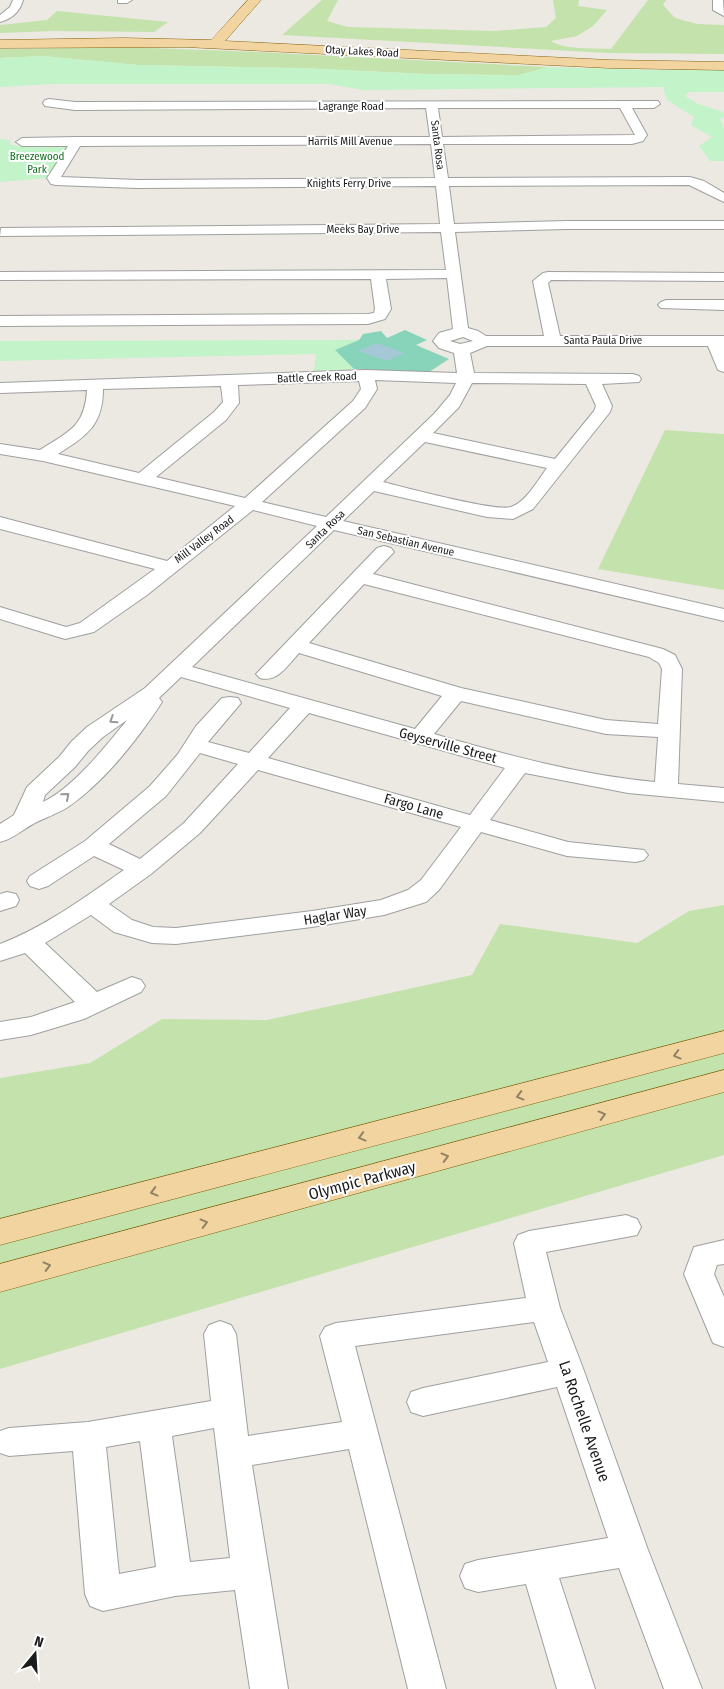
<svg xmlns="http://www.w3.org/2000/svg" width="724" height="1689" font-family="'Fira Sans Condensed',sans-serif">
<rect width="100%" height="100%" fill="#ece9e2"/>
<g fill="#c3e2ac">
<path d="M322 0H338L327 21 348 27 495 31 546 27 556 18 553 0H579L578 6 607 10 593 26 577 36 551 41C564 50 595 48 611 49L648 0H666L663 5 675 18 697 24 724 25V54L608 53 282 35Z"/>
<polygon points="57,11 168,22 154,32 53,31 0,33 0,25 47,20"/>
<polygon points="128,47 257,52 548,67 519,75 427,74 299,68 138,65 43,56 0,58 0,49"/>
<polygon points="665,430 724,434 724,590 598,569"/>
<polygon points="724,905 724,1155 0,1369 0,1078 90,1063 162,1019 267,1020 472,975 500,924 637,943 689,911"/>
</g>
<g fill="#c2f3c9">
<polygon points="43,56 138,65 299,68 427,74 519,75 548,67 656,70 724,69 724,92 689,92 685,96 698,104 724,112 724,117 720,119 724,129 724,161 710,161 699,146 712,137 691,125 694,117 667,100 663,87 363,90 330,84 50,84 0,87 0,58"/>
<path d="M0 139 10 140V144C20 149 55 145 69 146L51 176 48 178 0 182Z"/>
<polygon points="360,340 335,350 354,369 314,371 316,354 0,361 0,341"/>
</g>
<polygon fill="#87d4bb" points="405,330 427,340 416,345 449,359 429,372 354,369 335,350 359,340 363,334 381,331 387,338"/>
<polygon fill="#a6c8d6" points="377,343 404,353 387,361 358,351"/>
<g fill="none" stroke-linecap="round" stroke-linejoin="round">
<defs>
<g id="minor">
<path d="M13 0H23C20 12 11 19 0 22V15L10 7Z"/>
<polygon points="118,0 132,0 127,3 118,3"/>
<polygon points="713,0 723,0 724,16 713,10"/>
<path d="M49 99 75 102 658 101 660 104 654 108H632L647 135 643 141 632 144H443L448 178 690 177 704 181 724 193V202L689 185 449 186 454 224 567 221H724V229H567L455 232 468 328 478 331 486 336H544L533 281 543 273 548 272 724 273V281L551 280 548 283 560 336H724V372L718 370 708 346H487L470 353 474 373 633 374 639 376 641 379 639 382 602 384 612 406 610 412 533 509 513 519 487 517 374 491 343 521 724 609V621L334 530 192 667 415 729 442 696 299 653C288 665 277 683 260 678L256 674 377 548 384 546 391 548 394 552 373 574 663 649 675 655 682 669 678 784 724 788V802L628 793 525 773 490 820 568 842 644 850 648 855 644 860 636 862 567 856 481 832 439 890 426 902 384 915 312 927 176 944 152 943 114 932 91 915 45 943 97 992 132 977 141 980 145 986 141 992 84 1019 31 1035 0 1040V1022L31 1017 75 1002 25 953 0 961V944C45 927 85 897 124 870L94 856 48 886 39 889 30 886 27 881 30 876 85 841 150 786 178 754 196 726 222 698 230 697 238 698 241 703 208 742 249 753 290 708 181 677 159 698 162 702C138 739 104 782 68 807 57 814 44 818 33 824 22 830 13 839 0 842V824L14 815 27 787 59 757 72 741 87 727 145 688 317 526 253 510 147 595 94 632 65 639 0 619V607L66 627 80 623 155 569 0 529V517L167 561 235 506 43 461 0 454V444L40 450C68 432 85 427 87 390L0 393V383L366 370 457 373 454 353 439 348 433 341 439 333 453 329 447 278 386 279 391 309 385 319 368 324 0 326V316L368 314 374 313 375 309 371 279 0 280V272L446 270 441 232 0 236 1 228 440 224 436 186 137 188 56 185 51 184 47 178 68 146H22L16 142 22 138 77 137H430L426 108 75 110 45 106 43 103 45 100ZM438 108H620L635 135 442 137ZM431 144 435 178 137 180 61 177 80 146ZM463 337 473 341 460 344 450 341ZM375 380 456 383 450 395 434 414 326 517 262 502 365 408 377 389ZM359 381 361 389 353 401 245 498 156 477 226 420 239 403 238 385ZM472 383 586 384 596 406 594 411 555 459 433 433 459 407ZM221 386 223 402 214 412 139 473 58 454C86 436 103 426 103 389ZM425 442 547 468C538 480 526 502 511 507 495 512 404 487 383 482ZM364 584 649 657 659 663 662 669 658 724 606 720 461 688 309 643ZM461 701 606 734 658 737 655 782C580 775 506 755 434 734ZM309 713 505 768 470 815 268 758ZM127 720C106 746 73 788 43 802L45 795 75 767 88 751 103 737ZM200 753 238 764 184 823 140 859 109 844 166 796ZM258 770 461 827 421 880 408 890 381 900 312 911 176 928 153 927 132 920 109 904 151 874 200 833Z"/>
<polygon points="666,300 724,300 724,310 661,308 658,305 661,302"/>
<polygon points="7,892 16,894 19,900 16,906 0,911 0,894"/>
<path d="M626 1215 637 1219 641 1227 637 1235 546 1252 560 1308 584 1371 648 1550 702 1689H664L619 1568 559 1578 595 1689H557L526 1584 478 1592 465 1588 460 1576 465 1564 478 1560 608 1538 557 1387 423 1416 411 1412 407 1402 411 1392 423 1388 548 1362 534 1322 355 1346 446 1689H408L349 1449 252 1465 288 1689H250L235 1590 175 1596 103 1611 90 1606 85 1594 73 1451 9 1456 0 1453V1431L9 1428 88 1422 211 1401 204 1334 209 1325 220 1321 231 1325 236 1334 248 1436 342 1422 320 1336 325 1327 336 1323 526 1298 514 1243 518 1235 529 1231ZM214 1428 230 1558 190 1562 172 1436ZM140 1441 156 1567 119 1574 106 1447Z"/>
<polygon points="724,1240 724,1264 717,1265 714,1274 724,1297 724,1347 713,1343 684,1274 694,1247"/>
</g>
<g id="major">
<polygon points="248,0 261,0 225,41 609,60 724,62 724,70 609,68 185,47 0,48 0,40 124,38 211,40"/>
<polygon points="724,1031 724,1053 0,1245 0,1219"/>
<polygon points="724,1070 724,1092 0,1292 0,1264"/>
</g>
</defs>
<use href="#minor" stroke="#9f9f9f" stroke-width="2"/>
<use href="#major" stroke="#85650e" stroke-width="1"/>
<use href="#minor" fill="#fff" fill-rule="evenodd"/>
<use href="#major" fill="#f2d4a1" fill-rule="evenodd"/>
</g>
<defs><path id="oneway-chevron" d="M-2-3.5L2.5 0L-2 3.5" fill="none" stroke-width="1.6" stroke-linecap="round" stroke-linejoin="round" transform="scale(1.25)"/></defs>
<g stroke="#989898">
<use href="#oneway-chevron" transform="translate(113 720) rotate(147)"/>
<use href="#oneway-chevron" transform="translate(66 796) rotate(-41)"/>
</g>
<g stroke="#918165">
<use href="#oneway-chevron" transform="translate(677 1055) rotate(165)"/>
<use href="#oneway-chevron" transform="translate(520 1096) rotate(165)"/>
<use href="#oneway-chevron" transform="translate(602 1115) rotate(-15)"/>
<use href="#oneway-chevron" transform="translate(362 1137) rotate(165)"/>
<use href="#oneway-chevron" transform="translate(445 1157) rotate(-15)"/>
<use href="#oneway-chevron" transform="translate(154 1192) rotate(165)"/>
<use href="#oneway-chevron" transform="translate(204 1223) rotate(-15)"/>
<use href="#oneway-chevron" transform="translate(47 1266) rotate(-15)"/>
</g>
<g text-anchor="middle" stroke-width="4" stroke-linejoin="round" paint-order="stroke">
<g font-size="11" fill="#1b1b1b" stroke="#fff">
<text transform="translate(362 51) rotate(3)" y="4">Otay Lakes Road</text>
<text x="351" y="110">Lagrange Road</text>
<text x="350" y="145">Harrils Mill Avenue</text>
<text transform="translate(438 145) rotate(83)" y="4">Santa Rosa</text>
<text x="349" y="187">Knights Ferry Drive</text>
<text x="363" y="233">Meeks Bay Drive</text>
<text x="603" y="344">Santa Paula Drive</text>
<text transform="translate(317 377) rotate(-2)" y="4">Battle Creek Road</text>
<text transform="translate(325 529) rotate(-44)" y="4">Santa Rosa</text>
<text transform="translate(204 539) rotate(-37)" y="4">Mill Valley Road</text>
<text transform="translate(406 541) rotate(13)" y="4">San Sebastian Avenue</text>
</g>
<g font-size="11" fill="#156e22" stroke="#fff">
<text x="37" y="160">Breezewood<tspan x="37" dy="13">Park</tspan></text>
</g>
<g font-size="14" fill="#1b1b1b" stroke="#fff">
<text transform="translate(448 745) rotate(15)" y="5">Geyserville Street</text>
<text transform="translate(414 806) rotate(16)" y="5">Fargo Lane</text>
<text transform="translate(335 915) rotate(-9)" y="5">Haglar Way</text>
</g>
<g font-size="16" fill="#1b1b1b" stroke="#fff">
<text transform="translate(362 1180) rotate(-15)" y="6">Olympic Parkway</text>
<text transform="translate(585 1421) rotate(71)" y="6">La Rochelle Avenue</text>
</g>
</g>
<g transform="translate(35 1654) rotate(18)" stroke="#ffffff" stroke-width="4" paint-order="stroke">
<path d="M0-4L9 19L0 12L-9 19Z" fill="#1b1b1b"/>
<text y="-8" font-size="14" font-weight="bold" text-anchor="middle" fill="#1b1b1b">N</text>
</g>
</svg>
